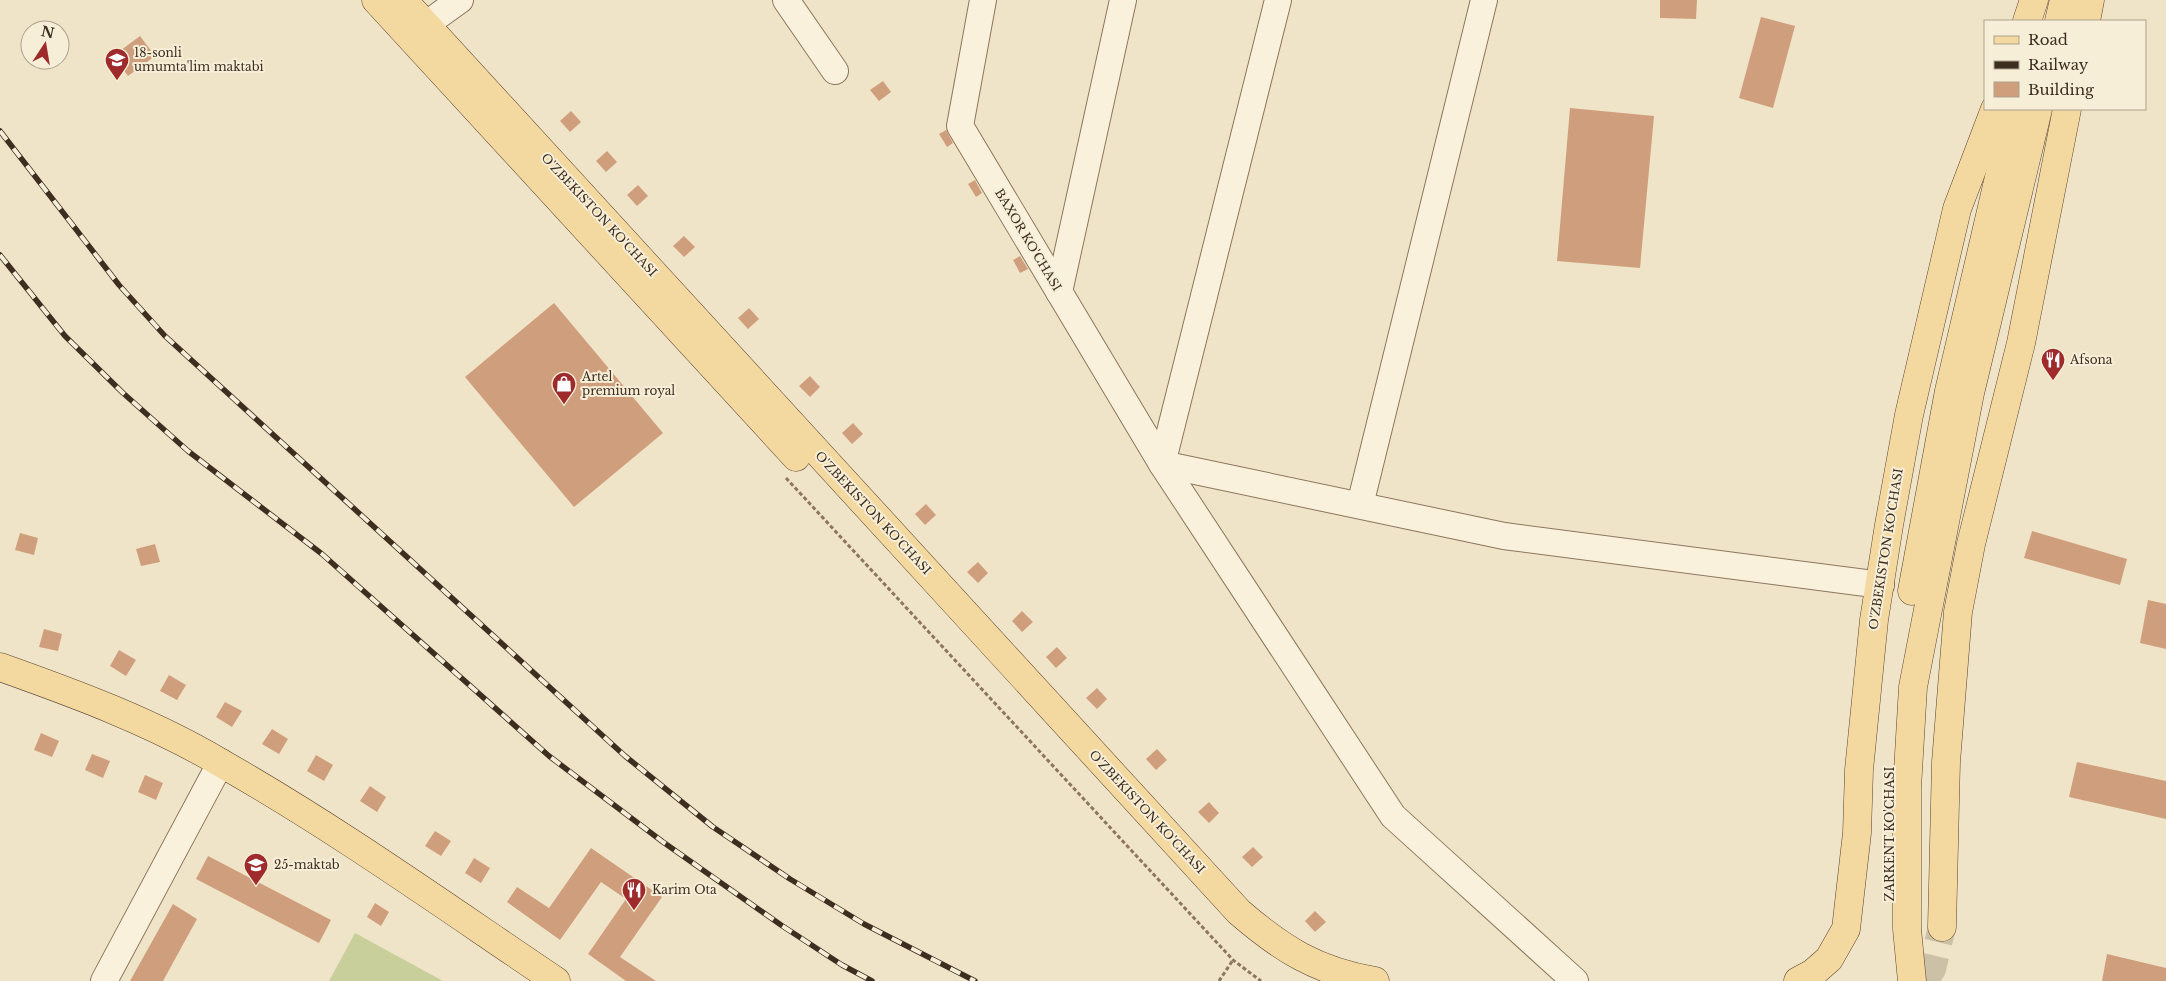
<svg xmlns="http://www.w3.org/2000/svg" width="2166" height="981" font-family="'Libre Baskerville',serif">
<rect width="100%" height="100%" fill="#f0e4c8"/>
<polygon fill="#c9cf9b" points="355,933 443,981 329,981"/>
<g fill="#cf9f7d">
<polygon points="1660,0 1697,0 1696,19 1660,18"/>
<polygon points="1761,17 1795,26 1773,108 1739,98"/>
<polygon points="140,36 155,56 128,76 113,56"/>
<polygon points="883,81 891,92 879,101 870,90"/>
<polygon points="1570,108 1654,116 1640,268 1557,261"/>
<polygon points="571,111 581,122 570,132 560,121"/>
<polygon points="946,130 953,143 947,147 939,134"/>
<polygon points="607,151 617,162 606,172 596,161"/>
<polygon points="975,180 982,193 976,197 968,184"/>
<polygon points="638,185 648,196 637,206 627,195"/>
<polygon points="684,236 695,247 684,257 673,246"/>
<polygon points="1020,256 1028,269 1020,273 1013,260"/>
<polygon points="554,303 663,433 574,507 465,377"/>
<polygon points="749,308 759,319 748,329 738,318"/>
<polygon points="810,376 820,387 810,397 799,386"/>
<polygon points="853,423 863,434 852,444 842,433"/>
<polygon points="926,504 936,515 925,525 915,514"/>
<polygon points="2032,531 2127,559 2120,585 2024,558"/>
<polygon points="20,533 38,538 34,555 15,550"/>
<polygon points="155,544 160,562 141,566 136,549"/>
<polygon points="978,562 988,573 978,583 967,572"/>
<polygon points="2148,600 2166,604 2166,649 2140,643"/>
<polygon points="1022,611 1033,622 1022,632 1012,621"/>
<polygon points="44,629 62,634 58,651 39,647"/>
<polygon points="1057,647 1067,658 1056,668 1046,657"/>
<polygon points="119,650 136,660 126,676 110,666"/>
<polygon points="169,675 186,685 177,700 160,691"/>
<polygon points="1097,688 1107,699 1097,709 1086,698"/>
<polygon points="225,702 242,711 232,727 216,717"/>
<polygon points="272,729 288,739 279,754 262,744"/>
<polygon points="41,733 59,741 52,757 34,750"/>
<polygon points="1157,749 1167,760 1156,770 1146,759"/>
<polygon points="92,754 110,761 103,778 85,770"/>
<polygon points="316,755 333,765 324,781 307,771"/>
<polygon points="2077,762 2166,781 2166,819 2069,797"/>
<polygon points="145,775 163,783 156,800 138,792"/>
<polygon points="370,786 386,797 377,812 360,801"/>
<polygon points="1209,802 1219,813 1209,823 1198,812"/>
<polygon points="435,831 451,841 441,856 425,846"/>
<polygon points="1253,847 1263,857 1252,867 1242,857"/>
<polygon points="591,848 662,897 620,957 656,981 626,981 588,954 626,899 601,882 560,940 507,902 517,887 549,908"/>
<polygon points="208,856 331,920 319,943 196,879"/>
<polygon points="474,858 490,868 481,883 465,873"/>
<polygon points="375,903 389,912 381,926 367,917"/>
<polygon points="173,904 197,919 163,981 130,981"/>
<polygon points="1315,911 1326,922 1315,932 1305,921"/>
<polygon points="2107,954 2166,968 2166,981 2102,981"/>
</g>
<g fill="none" stroke-linecap="round" stroke-linejoin="round">
<polyline stroke="#ccc0a6" stroke-width="28" stroke-dasharray="28 14" stroke-linecap="butt" points="1924,981 1932,969 1942,927"/>
<defs>
<g id="minor">
<polyline points="786,0 835,71"/>
<polyline points="983,0 960,126 1162,464 1504,536 1881,585"/>
<polyline points="1278,0 1162,464 1393,816 1575,981"/>
<polyline points="428,28 435,18 460,0"/>
<polyline points="1059,292 1123,0"/>
<polyline points="1360,505 1484,0"/>
<polyline points="104,981 221,762"/>
</g>
<g id="major">
<polyline points="376,0 796,457"/>
<path d="M403 0 1239 912C1283 950 1317 971 1375 981"/>
<polyline points="2027,21 2034,0"/>
<polyline points="2059,21 2064,0"/>
<polyline points="2086,21 2090,0"/>
<polyline points="1912,591 1949,391 2015,109"/>
<path d="M0 667C76 694 152 722 221 763 337 829 446 907 556 981"/>
<polyline points="1942,927 1946,762 1958,612 1971,544 2021,343 2067,109"/>
<polyline points="1798,981 1813,973 1829,959 1846,929 1857,833 1859,770 1874,620 1889,525 1909,415 1957,209 1995,109"/>
<polyline points="1912,981 1907,929 1907,788 1913,687 1970,393 2038,109"/>
</g>
</defs>
<use href="#minor" stroke="#8d765c" stroke-width="28"/>
<use href="#major" stroke="#5b4430" stroke-width="29"/>
<g stroke="#8d765c" stroke-width="3" stroke-dasharray="4 2.5" stroke-linecap="butt">
<polyline points="786,478 1233,960 1261,981"/>
<polyline points="1219,981 1233,960"/>
</g>
<use href="#minor" stroke="#faf1dc" stroke-width="26"/>
<use href="#major" stroke="#f3d9a0" stroke-width="28"/>
<defs>
<g id="rail">
<polyline points="0,131 119,285 165,336 625,756 713,827 790,879 864,924 975,981"/>
<polyline points="0,255 65,336 123,393 188,451 322,554 549,756 663,842 781,925 842,965 872,981"/>
</g>
</defs>
<use href="#rail" stroke="#3d2e20" stroke-width="5.5"/>
<use href="#rail" stroke="#f7eed8" stroke-width="4" stroke-dasharray="11" stroke-linecap="butt"/>
</g>
<defs>
<symbol id="school-pin" viewBox="-11 -11 22 30"><path d="M0 17L-7.5 6A9.5 9.5 0 1 1 7.5 6Z" fill="#9e2a2b" stroke="#f7eed8"/><path d="M0-5L7-2L0 1L-7-2ZM-4 1L0 2.5L4 1V4Q0 6-4 4Z" fill="#fff"/></symbol>
<symbol id="restaurant-pin" viewBox="-11 -11 22 30"><path d="M0 17L-7.5 6A9.5 9.5 0 1 1 7.5 6Z" fill="#9e2a2b" stroke="#f7eed8"/><path d="M-5-6h1v4h1v-4h1v4h1v-4h1v5L-1.5 .5V6h-2V.5L-5-1ZM5-6V6H3V1.5H1.5Q1.5-4 5-6Z" fill="#fff"/></symbol>
<symbol id="shop-pin" viewBox="-11 -11 22 30"><path d="M0 17L-7.5 6A9.5 9.5 0 1 1 7.5 6Z" fill="#9e2a2b" stroke="#f7eed8"/><path d="M-5-2.5h2.3a2.7 3.5 0 0 1 5.4 0H5L5.5 6h-11ZM-1.5-2.5h3a1.5 2.3 0 0 0-3 0Z" fill="#fff"/></symbol>
</defs>
<g fill-rule="evenodd">
<use href="#school-pin" x="103" y="46" width="28" height="38"/>
<use href="#restaurant-pin" x="2039" y="346" width="28" height="38"/>
<use href="#shop-pin" x="550" y="370" width="28" height="38"/>
<use href="#school-pin" x="242" y="851" width="28" height="38"/>
<use href="#restaurant-pin" x="620" y="876" width="28" height="38"/>
</g>
<g text-anchor="middle" stroke-width="4" stroke-linejoin="round" paint-order="stroke">
<g font-size="12" fill="#3d2e20" stroke="#f7eed8" text-anchor="start">
<text x="134" y="57">18-sonli<tspan x="134" dy="14">umumta'lim maktabi</tspan></text>
<text x="2070" y="364">Afsona</text>
<text x="582" y="381">Artel<tspan x="582" dy="14">premium royal</tspan></text>
<text x="274" y="869">25-maktab</text>
<text x="652" y="894">Karim Ota</text>
</g>
<g font-size="12" fill="#3d2e20" stroke="#f7eed8">
<text transform="translate(599 215) rotate(47)" y="4">O'ZBEKISTON KO'CHASI</text>
<text transform="translate(1028 240) rotate(59)" y="4">BAXOR KO'CHASI</text>
<text transform="translate(873 513) rotate(47)" y="4">O'ZBEKISTON KO'CHASI</text>
<text transform="translate(1886 549) rotate(-81)" y="4">O'ZBEKISTON KO'CHASI</text>
<text transform="translate(1147 812) rotate(47)" y="4">O'ZBEKISTON KO'CHASI</text>
<text transform="translate(1890 834) rotate(-90)" y="4">ZARKENT KO'CHASI</text>
</g>
</g>
<rect x="1984" y="20" width="162" height="90" fill="#f7eed8" stroke="#ada18e"/>
<rect x="1994" y="36" width="25" height="8" fill="#f3d9a0" stroke="#ada18e"/>
<text x="2028" y="45" font-size="15" fill="#3d2e20">Road</text>
<rect x="1994" y="61" width="25" height="8" fill="#3d2e20" stroke="#ada18e"/>
<text x="2028" y="70" font-size="15" fill="#3d2e20">Railway</text>
<rect x="1994" y="82" width="25" height="15" fill="#cf9f7d" stroke="#ada18e"/>
<text x="2028" y="95" font-size="15" fill="#3d2e20">Building</text>
<g transform="translate(45 45) rotate(12)"><circle r="24" fill="#f7eed8" stroke="#ada18e"/>
<path d="M0-4L9 19L0 12L-9 19Z" fill="#9e2a2b"/>
<text y="-8" font-size="14" font-weight="bold" text-anchor="middle" fill="#3d2e20">N</text>
</g>
</svg>
